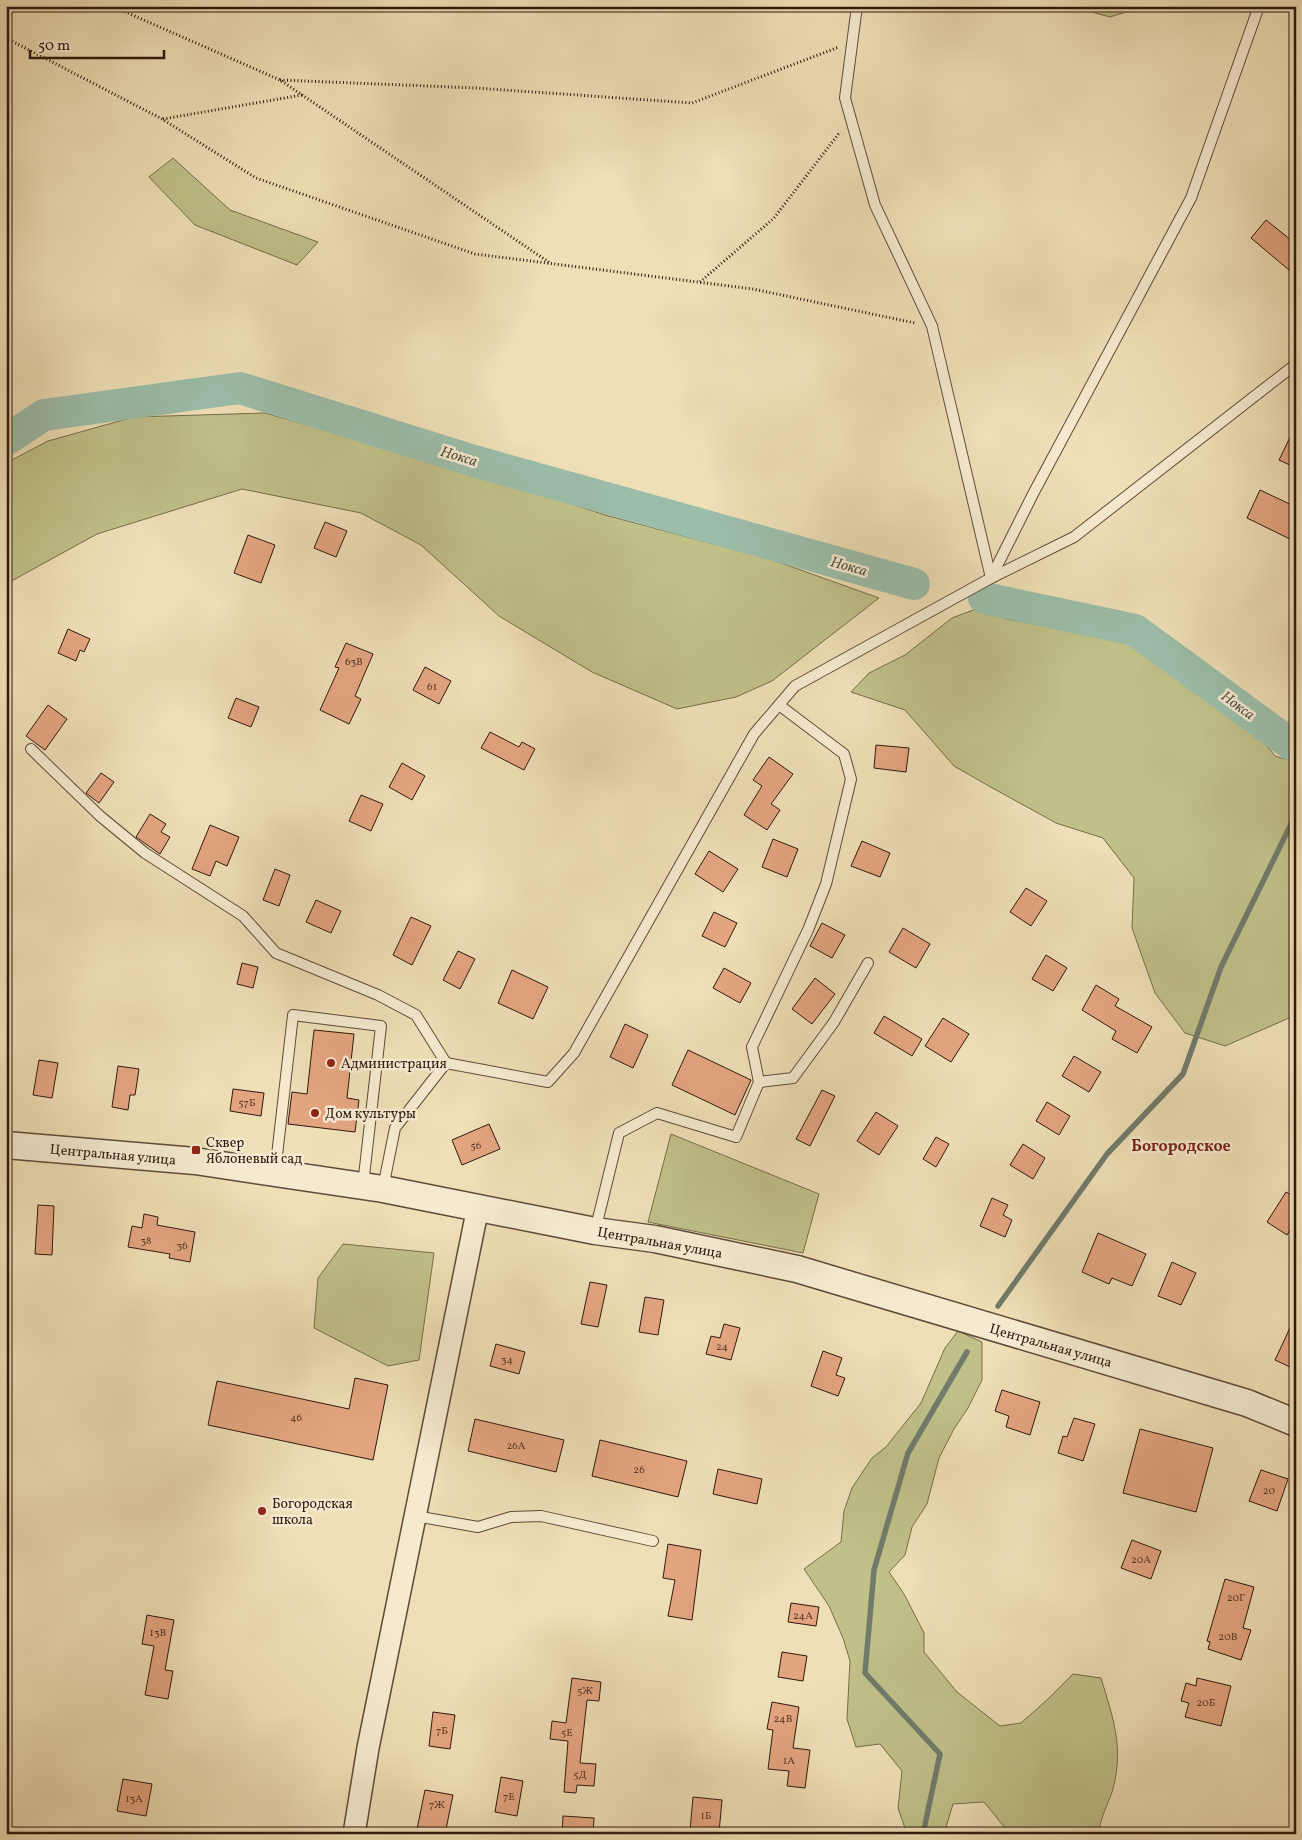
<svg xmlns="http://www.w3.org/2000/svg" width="1302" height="1840" font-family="Vollkorn,serif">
<rect width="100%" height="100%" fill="#efdfb6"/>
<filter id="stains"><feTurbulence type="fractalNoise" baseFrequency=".004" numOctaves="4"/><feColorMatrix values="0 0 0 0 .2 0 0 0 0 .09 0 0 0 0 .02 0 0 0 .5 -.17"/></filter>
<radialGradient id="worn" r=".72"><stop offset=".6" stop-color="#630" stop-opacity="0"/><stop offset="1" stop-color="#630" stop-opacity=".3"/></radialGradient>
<g fill="#c0c089" stroke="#786c4c">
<polygon points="1069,6 1146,6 1110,17"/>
<polygon points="173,158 230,210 318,242 297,265 195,225 149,177"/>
<polygon points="265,413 483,475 605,515 770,559 879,598 772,681 736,697 677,709 592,672 499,616 421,545 361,513 242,489 97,534 6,584 6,463 48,441 134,417"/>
<polygon points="976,609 1007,619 1123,640 1177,673 1254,730 1275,756 1296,763 1296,1015 1225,1046 1185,1033 1155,993 1132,928 1134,878 1103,838 1056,823 987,785 954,766 905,710 851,692 869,673 905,655 952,618"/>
<polygon points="671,1134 819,1194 803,1253 648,1222"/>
<polygon points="343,1244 434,1253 419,1360 388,1366 314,1328 318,1278"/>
<path d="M958 1331 982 1342V1380L968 1408 954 1429 939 1458 927 1504 912 1527 905 1555 889 1572 904 1594 924 1633V1652L957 1692 1000 1726 1021 1723 1047 1700 1073 1674 1101 1678C1113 1718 1124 1747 1113 1789 1109 1803 1099 1819 1099 1834H1010L984 1802 953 1804 944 1834H907L898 1808 902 1771 880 1744 856 1747 847 1719 850 1661 843 1638 829 1606 804 1569 841 1542 844 1511 852 1488 872 1458 886 1447 921 1403 945 1348Z"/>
</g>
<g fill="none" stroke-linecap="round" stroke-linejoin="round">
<g stroke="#707b6b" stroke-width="5.5">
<polyline points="998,1306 1107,1154 1183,1074 1221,967 1296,814"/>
<polyline points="923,1834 940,1754 865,1673 874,1570 908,1453 967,1352"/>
</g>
<g stroke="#9bbda9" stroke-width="32">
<polyline points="6,440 44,415 240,388 474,461 914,584"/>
<polyline points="984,598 1135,630 1296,748"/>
</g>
</g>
<g fill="#e3a580" stroke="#2f180f">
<polygon points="1266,220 1296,244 1296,261 1289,270 1251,238"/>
<polygon points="1296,425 1296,468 1279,460"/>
<polygon points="1260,490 1296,507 1296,542 1247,518"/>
<polygon points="325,522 347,531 336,557 314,548"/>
<polygon points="248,535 275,545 261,583 234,573"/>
<polygon points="68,629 90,639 84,652 80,650 76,661 58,653"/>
<polygon points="346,643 373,654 355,696 361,699 349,724 320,710 339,668 335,667"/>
<polygon points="425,667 451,681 439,704 413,690"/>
<polygon points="236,698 259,707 251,727 228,718"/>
<polygon points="48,705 67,719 45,750 26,736"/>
<polygon points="490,732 519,747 522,742 535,749 524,770 481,748"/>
<polygon points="876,745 909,748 906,772 874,768"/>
<polygon points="769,757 793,774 771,804 780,810 767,830 744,815 762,786 753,780"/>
<polygon points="402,763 425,776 412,800 389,787"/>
<polygon points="101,773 114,782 99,803 86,793"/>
<polygon points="361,795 383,804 371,831 349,821"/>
<polygon points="150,814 166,824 161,832 170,837 160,854 136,837"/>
<polygon points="210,825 239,837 227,866 216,861 210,876 192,869"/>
<polygon points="773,839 798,849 787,877 762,867"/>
<polygon points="862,841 890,853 880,877 851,866"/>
<polygon points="709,851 738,869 723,892 695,874"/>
<polygon points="275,869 290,875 279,906 263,900"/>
<polygon points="1026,888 1047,901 1031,926 1010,912"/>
<polygon points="316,900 341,911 331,933 306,922"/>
<polygon points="714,912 737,923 725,947 702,936"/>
<polygon points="411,917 431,926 412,965 393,955"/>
<polygon points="822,923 845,935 832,958 810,946"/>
<polygon points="903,928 930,944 916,968 889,952"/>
<polygon points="458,951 475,959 460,989 443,980"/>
<polygon points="1046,955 1067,968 1053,991 1032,979"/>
<polygon points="242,963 258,967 253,988 237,984"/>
<polygon points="724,968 751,983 740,1003 713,988"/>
<polygon points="512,970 548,987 533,1019 498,1003"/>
<polygon points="815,978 835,994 812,1024 792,1009"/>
<polygon points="1096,985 1119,999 1115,1006 1152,1027 1137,1053 1112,1039 1116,1031 1082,1010"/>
<polygon points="884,1016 922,1039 912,1056 874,1033"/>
<polygon points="943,1018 969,1034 951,1062 925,1046"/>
<polygon points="625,1024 648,1035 633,1068 610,1057"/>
<polygon points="314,1030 354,1034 347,1098 359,1100 355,1132 288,1124 292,1092 307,1094"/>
<polygon points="688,1050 751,1080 735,1115 672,1085"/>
<polygon points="1074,1056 1101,1072 1089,1092 1062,1076"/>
<polygon points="39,1060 58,1063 52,1098 33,1095"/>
<polygon points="118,1066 139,1069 135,1095 130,1095 128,1110 112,1107"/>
<polygon points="233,1089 264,1093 261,1116 230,1111"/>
<polygon points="822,1090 835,1096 810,1146 796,1139"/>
<polygon points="1047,1102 1070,1116 1059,1135 1036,1121"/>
<polygon points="876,1112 898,1126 879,1155 857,1141"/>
<polygon points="489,1124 500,1149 462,1165 452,1140"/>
<polygon points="936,1137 949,1144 936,1167 923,1159"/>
<polygon points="1023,1144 1045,1158 1033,1179 1010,1165"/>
<polygon points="1286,1192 1296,1198 1296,1221 1287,1235 1267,1222"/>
<polygon points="992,1198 1008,1205 1003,1215 1012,1220 1005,1237 980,1226"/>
<polygon points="38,1205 54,1206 52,1255 35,1254"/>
<polygon points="144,1214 158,1217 157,1225 195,1232 190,1262 169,1258 170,1254 128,1247 132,1226 142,1228"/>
<polygon points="1098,1233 1146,1254 1132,1286 1112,1278 1109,1284 1082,1272"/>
<polygon points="1172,1262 1196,1273 1181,1305 1158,1296"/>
<polygon points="590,1282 607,1285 598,1327 581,1324"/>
<polygon points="645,1297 664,1300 658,1335 639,1332"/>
<polygon points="1296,1315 1296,1355 1290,1367 1275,1360"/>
<polygon points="724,1324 740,1328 731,1360 706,1354 711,1336 720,1338"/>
<polygon points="496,1344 525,1352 519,1374 490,1366"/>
<polygon points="823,1351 842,1358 836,1375 845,1378 838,1396 811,1386"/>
<polygon points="355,1378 388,1385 373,1460 208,1425 217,1381 349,1409"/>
<polygon points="1002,1390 1040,1402 1030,1435 1006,1427 1009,1416 995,1411"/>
<polygon points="1074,1418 1095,1424 1083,1461 1058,1453 1063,1436 1067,1437"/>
<polygon points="475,1419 564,1440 556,1472 468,1451"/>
<polygon points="1140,1429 1213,1448 1196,1512 1123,1493"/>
<polygon points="600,1440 687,1461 678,1497 592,1476"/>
<polygon points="718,1469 762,1479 757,1504 713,1494"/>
<polygon points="1261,1470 1288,1479 1277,1511 1249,1501"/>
<polygon points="1132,1540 1161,1551 1151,1579 1121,1568"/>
<polygon points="668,1544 701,1550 692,1620 668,1616 675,1580 663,1578"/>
<polygon points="1225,1579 1254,1587 1243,1628 1251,1630 1241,1660 1208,1649 1210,1642 1207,1641"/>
<polygon points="791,1603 819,1607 816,1626 788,1622"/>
<polygon points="147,1615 174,1620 165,1670 173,1671 168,1699 145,1695 154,1646 142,1644"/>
<polygon points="782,1652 807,1656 803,1681 778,1677"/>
<polygon points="572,1678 601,1682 599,1701 587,1700 580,1763 596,1764 594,1786 577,1785 576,1793 564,1792 568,1741 550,1739 552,1721 566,1723"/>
<polygon points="1197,1678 1231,1686 1221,1726 1185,1717 1189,1703 1181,1701 1186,1683 1196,1686"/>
<polygon points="772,1702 799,1707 793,1748 810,1750 805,1788 787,1786 789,1771 768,1769 773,1730 767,1729"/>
<polygon points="433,1712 455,1715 450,1749 429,1746"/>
<polygon points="501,1777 523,1781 517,1816 495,1812"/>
<polygon points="123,1779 152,1784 146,1816 117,1811"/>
<polygon points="425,1790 453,1795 445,1834 416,1834"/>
<polygon points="693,1797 722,1800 719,1833 690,1830"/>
<polygon points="563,1816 594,1818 593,1834 562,1834"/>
</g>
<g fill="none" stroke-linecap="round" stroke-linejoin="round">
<defs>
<g id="service">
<polyline points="857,6 845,98 875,205 932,326 991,578 1074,537 1296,364"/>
<polyline points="31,749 100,816 145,853 243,916 276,953 378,995 416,1015 446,1063"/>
<polyline points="759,1082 793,1078 834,1022 868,963"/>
<polyline points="275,1173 293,1015 381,1026 363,1185"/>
<polyline points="383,1188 395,1128 446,1063 548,1082 574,1053 754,734 795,686 991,578 1033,494 1191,198 1259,6"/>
<polyline points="595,1231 619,1133 657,1113 736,1137 759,1082 752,1047 808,930 826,884 851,779 844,754 779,705"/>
<polyline points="415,1516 478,1527 511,1517 541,1516 653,1541"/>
</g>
<polyline id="minor" points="354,1834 368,1748 478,1207"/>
<polyline id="tertiary" points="6,1145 195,1161 383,1189 595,1231 655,1239 797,1269 1247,1403 1296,1423"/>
</defs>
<use href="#service" stroke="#5f4a39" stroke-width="12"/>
<use href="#minor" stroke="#5f4a39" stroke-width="24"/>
<use href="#tertiary" stroke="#5f4a39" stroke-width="29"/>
<g stroke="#2f180f" stroke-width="3" stroke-dasharray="1 2.5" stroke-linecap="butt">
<polyline points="112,6 280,80 550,263"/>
<polyline points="6,38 162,119 256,178 475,254 753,289 915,323"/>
<polyline points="280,80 476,88 692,103 839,47"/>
<polyline points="163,119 302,95"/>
<polyline points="700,282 774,218 840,132"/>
</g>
<use href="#service" stroke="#f5ead0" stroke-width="10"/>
<use href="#minor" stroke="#f5ead0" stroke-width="21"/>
<use href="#tertiary" stroke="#f5ead0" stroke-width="26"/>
</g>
<g fill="#8f2418" stroke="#f5ead0" stroke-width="2">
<circle cx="331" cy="1063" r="5"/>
<circle cx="315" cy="1113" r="5"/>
<rect x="191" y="1145" width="10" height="10" rx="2.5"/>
<circle cx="262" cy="1511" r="5"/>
</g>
<g text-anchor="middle" stroke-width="5" stroke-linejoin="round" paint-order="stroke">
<g font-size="11" fill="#5c3b2b">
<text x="354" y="665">63В</text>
<text x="432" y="690">61</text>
<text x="247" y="1106">57Б</text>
<text x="476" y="1149">56</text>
<text x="146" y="1244">38</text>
<text x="182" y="1249">36</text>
<text x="722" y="1350">24</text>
<text x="507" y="1363">34</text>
<text x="296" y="1421">46</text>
<text x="516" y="1449">26А</text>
<text x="639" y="1473">26</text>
<text x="1269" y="1494">20</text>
<text x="1141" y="1563">20А</text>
<text x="1236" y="1601">20Г</text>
<text x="803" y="1619">24А</text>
<text x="158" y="1636">13В</text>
<text x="1228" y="1640">20В</text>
<text x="585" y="1694">5Ж</text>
<text x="1206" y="1706">20Б</text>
<text x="783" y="1722">24В</text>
<text x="442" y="1734">7Б</text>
<text x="567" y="1736">5Е</text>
<text x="789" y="1764">1А</text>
<text x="580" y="1778">5Д</text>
<text x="509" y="1800">7Е</text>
<text x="134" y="1802">13А</text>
<text x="437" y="1808">7Ж</text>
<text x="706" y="1819">1Б</text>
</g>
<g font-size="14" fill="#2f180f" stroke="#f5ead0" text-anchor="start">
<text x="341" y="1068">Администрация</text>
<text x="325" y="1118">Дом культуры</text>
<text x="206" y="1147">Сквер<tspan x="206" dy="16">Яблоневый сад</tspan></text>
<text x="272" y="1508">Богородская<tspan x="272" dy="16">школа</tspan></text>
</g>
<g font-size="14" fill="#2f180f" stroke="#f5ead0">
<text transform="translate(113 1154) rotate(5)" y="5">Центральная улица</text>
<text transform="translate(660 1242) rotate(10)" y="5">Центральная улица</text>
<text transform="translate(1051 1345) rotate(16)" y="5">Центральная улица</text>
</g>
<g font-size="15" font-style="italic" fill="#555245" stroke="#f5ead0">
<text transform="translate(459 456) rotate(17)" y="5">Нокса</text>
<text transform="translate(849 566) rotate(16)" y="5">Нокса</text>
<text transform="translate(1238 705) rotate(36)" y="5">Нокса</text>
</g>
<g font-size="16" font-weight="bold" fill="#7a1f14" stroke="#f5ead0">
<text x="1181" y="1151">Богородское</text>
</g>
</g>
<rect width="1302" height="1840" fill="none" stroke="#efdfb6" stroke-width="25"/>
<rect x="8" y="8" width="1287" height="1825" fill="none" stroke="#2f180f" stroke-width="2.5"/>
<rect x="12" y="12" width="1277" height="1815" fill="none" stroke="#2f180f"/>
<path d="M30 50v8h134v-8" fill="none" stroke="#2f180f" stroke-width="2.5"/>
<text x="38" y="50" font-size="15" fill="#2f180f" stroke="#f5ead0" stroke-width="4" paint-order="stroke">50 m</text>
<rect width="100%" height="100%" filter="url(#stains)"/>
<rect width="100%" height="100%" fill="url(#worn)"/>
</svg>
